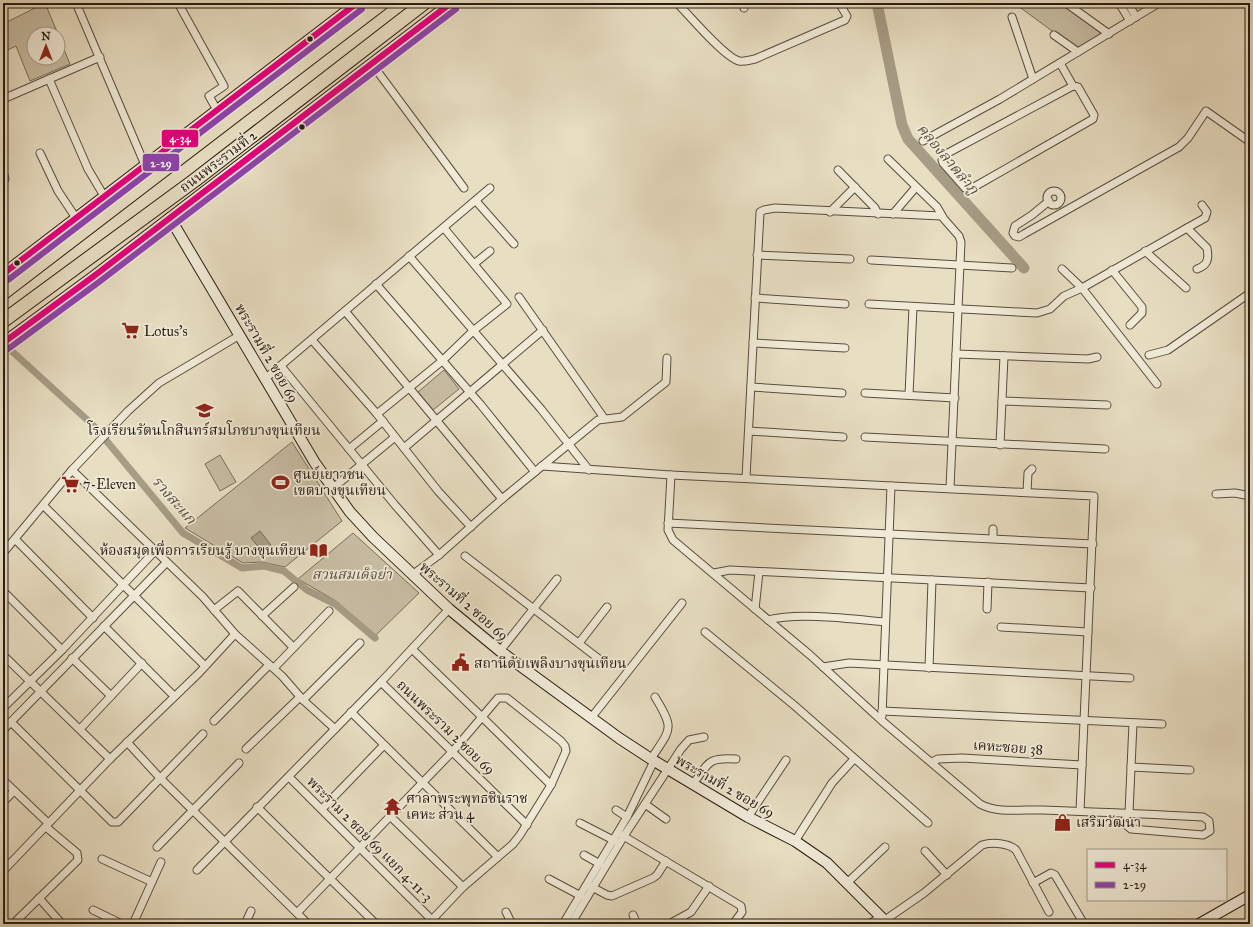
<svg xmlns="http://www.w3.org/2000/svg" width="1253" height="927" font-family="'IM FELL Great Primer','Noto Serif Thai',serif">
<rect width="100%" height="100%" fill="#e8dec2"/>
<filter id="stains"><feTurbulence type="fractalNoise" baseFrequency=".005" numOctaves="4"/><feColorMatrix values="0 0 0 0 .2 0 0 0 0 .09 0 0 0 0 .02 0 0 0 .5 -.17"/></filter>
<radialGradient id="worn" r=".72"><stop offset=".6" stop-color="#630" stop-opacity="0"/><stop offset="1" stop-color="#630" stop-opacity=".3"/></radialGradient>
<g fill="#c8bda4" stroke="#786c5b">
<polygon points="45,3 58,34 34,34 34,58 58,58 58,35 70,64 30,81 16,46 3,52 3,24"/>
<polygon points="1014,3 1061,3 1104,34 1078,50"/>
<polygon points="444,370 459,389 433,410 418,392"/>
<polygon points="292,442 342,521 285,567 262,562 243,563 185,528"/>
<polygon points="220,455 236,482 220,491 205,464"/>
<polygon points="353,533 419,593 375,636 336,601 298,579"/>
</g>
<polygon fill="#a79c86" stroke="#756858" points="260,531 274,549 266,556 251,538"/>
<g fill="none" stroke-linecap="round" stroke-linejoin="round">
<polyline stroke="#a79c86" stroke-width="7" points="3,343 95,427 183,533 242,568 264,566 284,571 307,590 335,604 375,638"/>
<polyline stroke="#a79c86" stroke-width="11" points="877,3 902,125 908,139 1024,268"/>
<defs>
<g id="street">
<polyline points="76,3 145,165"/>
<polyline points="178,3 224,86 209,96 217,110"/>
<path d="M677 3C689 15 725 58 739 61 744 62 750 60 755 59L845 20 847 16 839 3"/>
<polyline points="743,3 744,8"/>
<polyline points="1066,3 1109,34"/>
<polyline points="1119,3 1130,21"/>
<polyline points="1128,3 1136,17"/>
<polyline points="1012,17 1033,79"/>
<polyline points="1054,35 1078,52"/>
<polyline points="1060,63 1073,86 1078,87 1094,115 1093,119 974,187 965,188 943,163 942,160 946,154 1073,86"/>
<polyline points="372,64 464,188"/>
<polyline points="49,79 88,169 104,196"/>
<polyline points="3,99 100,57"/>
<polyline points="923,141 1000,99 1159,3"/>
<polyline points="40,153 58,191 76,218"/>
<polyline points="888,159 937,207 944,219 959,236 961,242 950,488"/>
<polyline points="838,170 875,208 878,214"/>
<polyline points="3,172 5,179 3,182"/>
<circle cx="1054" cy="198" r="7"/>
<polyline points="476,201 514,244"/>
<polyline points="1049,201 1032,215 1015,226 1013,233 1015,236 1019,237 1024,234 1179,147 1188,138 1206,111 1250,142"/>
<polyline points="830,212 855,187"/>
<polyline points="893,214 916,187"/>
<polyline points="1187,228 1205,218 1207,212 1202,205"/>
<polyline points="1145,251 1186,288"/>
<polyline points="757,255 850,259"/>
<polyline points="409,256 541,409 589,470"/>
<polyline points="871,260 1012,268"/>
<polyline points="474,264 490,251"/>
<polyline points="1062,269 1082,288 1157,384"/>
<polyline points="1112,270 1142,307 1142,313 1130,325"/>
<polyline points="376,284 481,405 535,472"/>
<polyline points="519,297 604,418"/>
<polyline points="755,298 845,304"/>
<path d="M869 304 1037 313 1050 309 1064 296 1082 288 1187 228 1207 248C1209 259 1208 265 1197 269"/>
<polyline points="345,311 502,499"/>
<polyline points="312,340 377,414 438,491 471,527"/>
<polyline points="753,343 845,348"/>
<polyline points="956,354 1088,359 1097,357"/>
<polyline points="1149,355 1168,350 1250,293"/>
<polyline points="281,366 395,505 439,555"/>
<polyline points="266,378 490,188"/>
<polyline points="751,387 842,393"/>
<polyline points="865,393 955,398"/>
<polyline points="909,395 913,307"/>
<polyline points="1002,401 1107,405"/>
<polyline points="377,414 442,361 473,331 507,304 444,228"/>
<polyline points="749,431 843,437"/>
<polyline points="865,437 1105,449"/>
<polyline points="1000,445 1004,356"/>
<polyline points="404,448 543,330"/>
<polyline points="349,449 383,421"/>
<polyline points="542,466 671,475 1094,496 1080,811"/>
<polyline points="72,470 128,411 159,383 240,335"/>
<path d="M671 475 668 530 673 540 810 655 881 720 980 804C998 814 1023 809 1043 810 1097 812 1150 814 1203 817L1209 821 1210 831 1203 835 1131 829 1126 825V813"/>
<polyline points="746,478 760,212 764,210 775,208 941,216"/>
<polyline points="333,488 395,437"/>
<polyline points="1027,492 1028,473 1032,469"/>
<polyline points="1216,494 1235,493 1250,496"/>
<polyline points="44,506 205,666"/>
<polyline points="668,523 1093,544"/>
<polyline points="993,538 993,529"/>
<polyline points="15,539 93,618"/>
<polyline points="3,553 72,470 203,597 235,634 282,676 303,700 335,729"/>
<polyline points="465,556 599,659"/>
<polyline points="714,573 730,570 1091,588"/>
<polyline points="412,575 439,555 502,499 598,420 622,417 666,382 667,358"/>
<polyline points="3,591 62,650"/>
<polyline points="755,609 759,572"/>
<polyline points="987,609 988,582"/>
<polyline points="214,610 238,591 293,647"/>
<polyline points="262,616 294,587"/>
<path d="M768 620C798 612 852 619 885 622"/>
<polyline points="104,626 174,696"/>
<polyline points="1001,627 1088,632"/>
<polyline points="705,632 795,706 928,823"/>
<polyline points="579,643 607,607"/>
<polyline points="412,649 482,717 498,698 507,698 561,741 565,746 566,751 551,785 520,835 513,844 463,887 428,924"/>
<polyline points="500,651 557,579"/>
<polyline points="3,655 110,759"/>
<polyline points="72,658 111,696 80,729"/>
<polyline points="823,667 849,663 1130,678"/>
<polyline points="274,668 329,611"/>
<polyline points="929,668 932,580"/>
<polyline points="381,682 527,825"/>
<polyline points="111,696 142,663"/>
<polyline points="303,700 360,643"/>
<polyline points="3,708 62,650 154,552"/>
<polyline points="882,711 1162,724"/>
<polyline points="351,712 498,857"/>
<polyline points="882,716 891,486"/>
<polyline points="591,718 682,603"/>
<polyline points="214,721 269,665"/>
<polyline points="11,722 112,822 118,822 203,734"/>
<polyline points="3,730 166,563"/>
<polyline points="127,742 160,778 308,924"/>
<polyline points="246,749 300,697"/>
<path d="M651 759C671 728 675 730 655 697"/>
<polyline points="932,762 938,759 962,758 1082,765"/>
<polyline points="1131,767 1190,770"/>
<polyline points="289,777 432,920"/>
<polyline points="3,780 48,823"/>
<path d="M693 784C709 763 707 757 736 759"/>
<polyline points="3,802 14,791"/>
<polyline points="645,804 666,819"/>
<polyline points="257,807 376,924"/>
<polyline points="322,809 384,745"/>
<polyline points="616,810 627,817"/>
<polyline points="1129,813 1133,723"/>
<polyline points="390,816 463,887"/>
<polyline points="748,817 786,760"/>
<polyline points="580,823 617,842"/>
<polyline points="620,834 741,906 742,912 733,924"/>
<polyline points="795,841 832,783 854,759"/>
<polyline points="157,847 239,763"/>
<polyline points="925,851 947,875"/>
<polyline points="584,855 600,864"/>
<polyline points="102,859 152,882"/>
<polyline points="197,870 381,682 449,609"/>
<polyline points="3,871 110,759 199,673 235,634"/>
<polyline points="549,879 581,896"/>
<polyline points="848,882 885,847"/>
<polyline points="1033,883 1051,873 1055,875 1084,924"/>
<polyline points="590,886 607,895 612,896 653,878 657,875 666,861"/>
<polyline points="39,898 62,924"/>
<polyline points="93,910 122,924"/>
<polyline points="506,912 512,924"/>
<polyline points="297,913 453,751 482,717 551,785"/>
<polyline points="633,915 637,924"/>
<path d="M885 920 924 893 982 845C992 842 1009 843 1016 850L1049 912"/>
<polyline points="13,924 78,860 77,853 46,827"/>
<polyline points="133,924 161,862"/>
<polyline points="245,924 251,911"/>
<polyline points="563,924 627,817 654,761"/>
<polyline points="571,924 624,836 681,749 689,740 704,737"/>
<polyline points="669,924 691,912 709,886"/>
<polyline points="869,924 881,917"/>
</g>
<g id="secondary">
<polyline points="170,218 315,463 350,512 373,537 449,609 500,651 619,738 651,759 748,817 795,841 827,863 888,924"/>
<polyline points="3,274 357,3"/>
<polyline points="3,343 94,276 451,3"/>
<polyline points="1199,924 1250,895"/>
</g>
<g id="highway">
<polyline points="3,293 382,3"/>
<polyline points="3,321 195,180 424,3"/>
</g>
</defs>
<use href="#street" stroke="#594c3e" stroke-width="9"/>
<use href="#secondary" stroke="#291b12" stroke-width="12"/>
<use href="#highway" stroke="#291b12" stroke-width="15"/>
<use href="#street" stroke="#f0ead7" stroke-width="7"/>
<use href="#secondary" stroke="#f0ead7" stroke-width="10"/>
<use href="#highway" stroke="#e8dec2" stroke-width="13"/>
<defs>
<g id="bus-1">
<polyline points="3,274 357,3"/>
<polyline points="3,343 94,276 451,3"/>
</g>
<g id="bus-2">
<polyline points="8,280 362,9"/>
<polyline points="8,349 99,282 456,9"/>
</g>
</defs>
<use href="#bus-1" stroke="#f0ead7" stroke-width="9"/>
<use href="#bus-2" stroke="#f0ead7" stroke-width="9"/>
<use href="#bus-1" stroke="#e5007d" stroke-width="6"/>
<use href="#bus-2" stroke="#8e44ad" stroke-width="6"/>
</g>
<defs>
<symbol id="supermarket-bare" viewBox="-9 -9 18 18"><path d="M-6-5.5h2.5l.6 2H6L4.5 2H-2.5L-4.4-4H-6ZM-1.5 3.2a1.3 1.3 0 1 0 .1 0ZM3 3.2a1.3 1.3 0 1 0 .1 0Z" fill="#8f2418" stroke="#f0ead7" stroke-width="2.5" paint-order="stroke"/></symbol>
<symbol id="school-bare" viewBox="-9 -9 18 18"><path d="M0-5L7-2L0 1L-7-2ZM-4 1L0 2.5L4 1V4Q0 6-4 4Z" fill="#8f2418" stroke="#f0ead7" stroke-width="2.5" paint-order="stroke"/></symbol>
<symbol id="stadium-bare" viewBox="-9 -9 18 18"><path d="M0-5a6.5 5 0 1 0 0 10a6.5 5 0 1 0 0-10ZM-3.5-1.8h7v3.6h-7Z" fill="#8f2418" stroke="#f0ead7" stroke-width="2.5" paint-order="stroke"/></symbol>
<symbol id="library-bare" viewBox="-9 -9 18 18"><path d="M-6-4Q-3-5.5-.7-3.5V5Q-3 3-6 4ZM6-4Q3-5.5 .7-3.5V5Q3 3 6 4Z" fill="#8f2418" stroke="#f0ead7" stroke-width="2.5" paint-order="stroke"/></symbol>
<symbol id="civic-bare" viewBox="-9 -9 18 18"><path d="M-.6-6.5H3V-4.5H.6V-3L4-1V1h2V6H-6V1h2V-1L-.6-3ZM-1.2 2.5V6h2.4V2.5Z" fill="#8f2418" stroke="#f0ead7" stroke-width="2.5" paint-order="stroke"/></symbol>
<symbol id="temple-bare" viewBox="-9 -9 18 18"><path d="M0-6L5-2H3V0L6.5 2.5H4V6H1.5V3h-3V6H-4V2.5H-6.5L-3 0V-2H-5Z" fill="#8f2418" stroke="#f0ead7" stroke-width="2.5" paint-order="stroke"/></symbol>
<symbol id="shop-bare" viewBox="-9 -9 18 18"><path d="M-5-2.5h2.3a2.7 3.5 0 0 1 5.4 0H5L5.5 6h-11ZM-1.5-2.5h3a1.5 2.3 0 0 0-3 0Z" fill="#8f2418" stroke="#f0ead7" stroke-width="2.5" paint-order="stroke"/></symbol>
</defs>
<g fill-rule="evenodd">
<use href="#supermarket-bare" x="118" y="318" width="25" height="25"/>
<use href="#school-bare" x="192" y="398" width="25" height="25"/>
<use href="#stadium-bare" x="268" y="470" width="25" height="25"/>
<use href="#supermarket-bare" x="58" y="472" width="25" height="25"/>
<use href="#library-bare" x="306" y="538" width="25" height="25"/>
<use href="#civic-bare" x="448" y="650" width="25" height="25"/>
<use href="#temple-bare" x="380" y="794" width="25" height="25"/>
<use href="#shop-bare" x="1050" y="810" width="25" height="25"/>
</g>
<g fill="#291b12" stroke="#f0ead7" stroke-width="1.5">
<circle cx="310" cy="39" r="3.5"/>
<circle cx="302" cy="127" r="3.5"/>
<circle cx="17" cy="263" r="3.5"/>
</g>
<g text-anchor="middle" stroke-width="3.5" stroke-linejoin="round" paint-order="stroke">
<g font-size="14" fill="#291b12" stroke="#f0ead7">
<text transform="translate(218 161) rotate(-37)" y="5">ถนนพระรามที่ 2</text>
<text transform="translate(267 353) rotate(60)" y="5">พระรามที่ 2 ซอย 69</text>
<text transform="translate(464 601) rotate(41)" y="5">พระรามที่ 2 ซอย 69</text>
<text transform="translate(446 727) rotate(44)" y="5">ถนนพระราม 2 ซอย 69</text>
<text transform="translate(1008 747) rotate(4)" y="5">เคหะซอย 38</text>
<text transform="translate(725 786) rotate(30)" y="5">พระรามที่ 2 ซอย 69</text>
<text transform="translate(370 839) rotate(45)" y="5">พระราม 2 ซอย 69 แยก 4-11-3</text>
</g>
<g font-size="14" fill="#291b12" stroke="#f0ead7" text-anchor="start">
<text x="144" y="336">Lotus's</text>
<text x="204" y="435" text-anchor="middle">โรงเรียนรัตนโกสินทร์สมโภชบางขุนเทียน</text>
<text x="293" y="479">ศูนย์เยาวชน<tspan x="293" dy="16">เขตบางขุนเทียน</tspan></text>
<text x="83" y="489">7-Eleven</text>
<text x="306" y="555" text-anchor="end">ห้องสมุดเพื่อการเรียนรู้ บางขุนเทียน</text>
<text x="474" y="668">สถานีดับเพลิงบางขุนเทียน</text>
<text x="406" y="803">ศาลาพระพุทธชินราช<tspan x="406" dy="16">เคหะ ส่วน 4</tspan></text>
<text x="1076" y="827">เสริมวัฒนา</text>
</g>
<g font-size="14" font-style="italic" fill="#594c3e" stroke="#f0ead7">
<text x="352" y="579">สวนสมเด็จย่า</text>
</g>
<g font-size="15" font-style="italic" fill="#5b4f40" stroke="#f0ead7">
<text transform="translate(948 159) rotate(50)" y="5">คลองลาดลำภู</text>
<text transform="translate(174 500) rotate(49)" y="5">รางสะแก</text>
</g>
</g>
<g stroke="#f0ead7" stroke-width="1.5">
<rect x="161" y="129" width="38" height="19" rx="4" fill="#e5007d"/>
<rect x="142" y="153" width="38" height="19" rx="4" fill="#8e44ad"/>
</g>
<g font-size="11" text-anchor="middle" font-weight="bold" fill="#fff">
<text x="180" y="142">4-34</text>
<text x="161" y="167">2-29</text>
</g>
<rect width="1253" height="927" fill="none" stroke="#e8dec2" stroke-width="16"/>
<rect x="4" y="4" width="1245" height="919" fill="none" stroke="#291b12" stroke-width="2"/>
<rect x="8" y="8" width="1237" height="911" fill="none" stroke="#291b12"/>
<rect x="1087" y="849" width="140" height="52" fill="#f0ead7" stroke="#a09788"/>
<rect x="1095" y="862" width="20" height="6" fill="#e5007d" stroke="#a09788"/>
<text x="1123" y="869" font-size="12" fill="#291b12">4-34</text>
<rect x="1095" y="882" width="20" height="6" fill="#8e44ad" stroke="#a09788"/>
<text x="1123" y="889" font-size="12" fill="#291b12">2-29</text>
<g transform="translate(46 46)"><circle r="19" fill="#f0ead7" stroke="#a09788"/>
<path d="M0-3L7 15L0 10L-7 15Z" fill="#8f2418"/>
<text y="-6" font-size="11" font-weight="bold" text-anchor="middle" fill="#291b12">N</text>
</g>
<rect width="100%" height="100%" filter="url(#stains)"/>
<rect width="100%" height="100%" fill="url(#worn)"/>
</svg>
